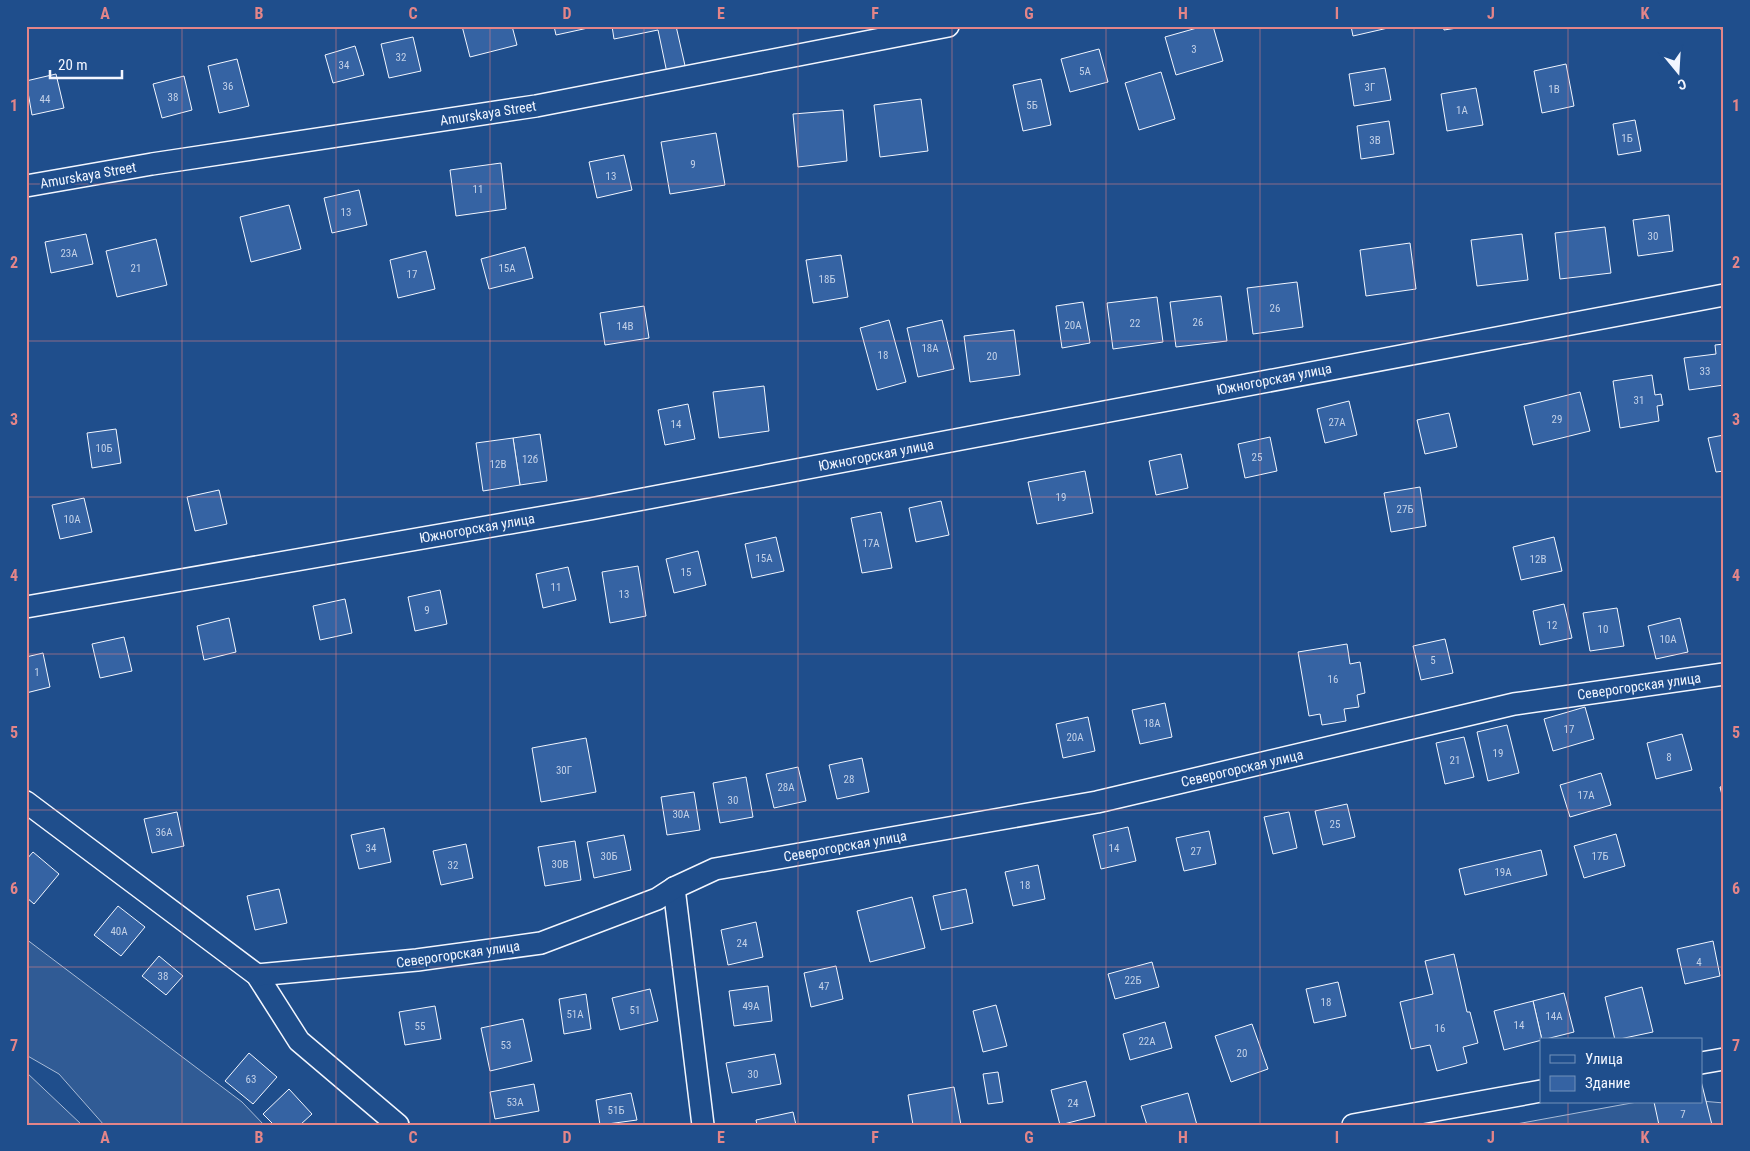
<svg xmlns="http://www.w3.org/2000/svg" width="1750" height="1151" font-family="'Roboto Condensed',sans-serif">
<rect width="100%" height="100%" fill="#1f4e8c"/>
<g fill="#305b95" stroke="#a8bbd7">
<polygon points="26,939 242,1102 264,1125 104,1125 59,1074 26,1055"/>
<polygon points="26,1072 82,1125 26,1125"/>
<polygon points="1701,1101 1724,1103 1724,1125 1511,1125 1637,1102"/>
</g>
<g fill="#3563a3" stroke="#f2f6ff">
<polygon points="462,26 512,26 517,45 470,57"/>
<polygon points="554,26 588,26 588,28 556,35"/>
<polygon points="612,26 676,26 686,70 667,73 658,30 614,39"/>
<polygon points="1204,26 1213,26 1223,61 1176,75 1165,37"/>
<polygon points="1351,26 1388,26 1388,28 1353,36"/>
<polygon points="1443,26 1470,26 1444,30"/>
<polygon points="413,37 421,71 389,78 381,44"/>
<polygon points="355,46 364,75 333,83 325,55"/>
<polygon points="1099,49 1108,82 1070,92 1061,59"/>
<polygon points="237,59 249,106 219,113 208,66"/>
<polygon points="1566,64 1574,106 1542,113 1534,71"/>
<polygon points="1385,68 1391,100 1354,106 1349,74"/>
<polygon points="1161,72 1175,119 1139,130 1125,83"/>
<polygon points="56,74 64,108 32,115 26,81"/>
<polygon points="184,76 192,110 162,118 153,84"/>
<polygon points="1041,79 1051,125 1023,131 1013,85"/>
<polygon points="1476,88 1483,125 1447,131 1441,94"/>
<polygon points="921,99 928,151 880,157 874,105"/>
<polygon points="843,110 847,161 798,167 793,114"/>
<polygon points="1635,120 1641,151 1618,155 1613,124"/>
<polygon points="1389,121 1394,154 1361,159 1357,126"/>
<polygon points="716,133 725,185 670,194 661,142"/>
<polygon points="624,155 632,190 597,198 589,162"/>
<polygon points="501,163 506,209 456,216 450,170"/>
<polygon points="359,190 367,225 332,233 324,198"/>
<polygon points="289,205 301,249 251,262 240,217"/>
<polygon points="1669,215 1673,251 1638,256 1633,220"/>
<polygon points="1605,227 1611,273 1560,279 1555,233"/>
<polygon points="86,234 93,264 51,273 45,242"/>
<polygon points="1522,234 1528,280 1477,286 1471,240"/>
<polygon points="156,239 167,285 117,297 106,251"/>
<polygon points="1410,243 1416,289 1366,296 1360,250"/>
<polygon points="525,247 533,278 489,289 481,259"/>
<polygon points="426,251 435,289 398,298 390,260"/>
<polygon points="841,255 848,297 813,303 806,260"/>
<polygon points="1297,282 1303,327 1253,334 1247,288"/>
<polygon points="1221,296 1227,341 1176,347 1170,302"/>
<polygon points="1157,297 1163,342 1113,349 1107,303"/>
<polygon points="1083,302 1090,343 1062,348 1056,306"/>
<polygon points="644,306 649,338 605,345 600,313"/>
<polygon points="889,320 906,382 877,390 860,328"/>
<polygon points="942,320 954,369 918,377 907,328"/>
<polygon points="1014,330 1020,375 970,382 964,336"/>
<polygon points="1724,344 1724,385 1689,390 1684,358 1716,354 1715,345"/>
<polygon points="1652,375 1655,395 1661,394 1663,405 1657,406 1659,421 1620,428 1613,381"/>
<polygon points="764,386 769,431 719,438 713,392"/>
<polygon points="1580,392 1590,431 1533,445 1524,406"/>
<polygon points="1349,401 1357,435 1325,443 1317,409"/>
<polygon points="688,404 695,439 665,445 658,410"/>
<polygon points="1449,413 1457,447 1425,454 1417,420"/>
<polygon points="116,429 121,463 92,468 87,433"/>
<polygon points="540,434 547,481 520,485 513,438"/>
<polygon points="1724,435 1724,471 1716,472 1708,438"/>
<polygon points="1270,437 1277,471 1245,478 1238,444"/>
<polygon points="513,438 520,485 483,491 476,443"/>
<polygon points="1181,454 1188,488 1156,495 1149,461"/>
<polygon points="1085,471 1093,513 1037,524 1028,482"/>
<polygon points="1420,487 1426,526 1391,532 1384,493"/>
<polygon points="219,490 227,524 195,531 187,497"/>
<polygon points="84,498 92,532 60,539 52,505"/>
<polygon points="941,501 949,535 916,542 909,508"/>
<polygon points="881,512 892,568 862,573 851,518"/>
<polygon points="776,537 784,571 752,578 745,544"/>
<polygon points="1554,537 1562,571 1521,580 1513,547"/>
<polygon points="698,551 706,585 674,593 666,559"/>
<polygon points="638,566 646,616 610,623 602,572"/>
<polygon points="568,567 576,600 543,608 536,574"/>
<polygon points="440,590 447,624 415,631 408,597"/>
<polygon points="345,599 352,633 320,640 313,606"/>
<polygon points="1564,604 1572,638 1540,645 1533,611"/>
<polygon points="1617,608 1624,646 1590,651 1583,613"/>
<polygon points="229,618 236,652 204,660 197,626"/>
<polygon points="1680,618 1688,652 1656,659 1648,626"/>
<polygon points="124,637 132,671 100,678 92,644"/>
<polygon points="1445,639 1453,673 1421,680 1413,646"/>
<polygon points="1347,644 1350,664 1360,662 1365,693 1357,695 1359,707 1344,709 1346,721 1322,725 1320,714 1309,716 1298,652"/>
<polygon points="43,653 50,687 26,693 26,657"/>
<polygon points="1165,703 1172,737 1140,744 1132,710"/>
<polygon points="1585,707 1594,739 1553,751 1544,719"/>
<polygon points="1088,717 1095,751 1063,758 1056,724"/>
<polygon points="1507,725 1519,773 1488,781 1477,732"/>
<polygon points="1682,734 1692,770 1656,779 1647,743"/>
<polygon points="1464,737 1474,777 1445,784 1436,743"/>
<polygon points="586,738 596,792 541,802 532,748"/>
<polygon points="862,758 869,792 837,799 829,765"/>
<polygon points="798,767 806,801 774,808 766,774"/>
<polygon points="1601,773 1611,805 1570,817 1560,785"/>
<polygon points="746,777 753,817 720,823 713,783"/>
<polygon points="1724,786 1724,803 1720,787"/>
<polygon points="694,792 700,830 667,835 661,797"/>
<polygon points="1347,804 1355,837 1323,845 1315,811"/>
<polygon points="177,812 184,846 152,853 144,819"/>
<polygon points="1289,812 1297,848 1273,854 1264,817"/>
<polygon points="1128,827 1136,861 1101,869 1093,835"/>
<polygon points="384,828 391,862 359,869 351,835"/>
<polygon points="1209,831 1216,864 1184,871 1176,838"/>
<polygon points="1616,834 1625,866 1584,878 1574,846"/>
<polygon points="624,835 631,870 594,878 587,842"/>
<polygon points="575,841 581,880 545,886 538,847"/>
<polygon points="466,844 473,878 441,885 433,851"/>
<polygon points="1541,850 1547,875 1465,895 1459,869"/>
<polygon points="33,852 59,874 34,904 26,897 26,860"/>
<polygon points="1038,865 1045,899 1013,906 1005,872"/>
<polygon points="279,889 287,923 255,930 247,896"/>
<polygon points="966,889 973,923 941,930 933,896"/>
<polygon points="912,897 925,948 870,962 857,911"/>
<polygon points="118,906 145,927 121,956 94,935"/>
<polygon points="756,922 763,957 728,965 721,930"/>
<polygon points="1713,941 1720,976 1685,984 1677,949"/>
<polygon points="1454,954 1467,1012 1470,1012 1478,1043 1463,1047 1467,1063 1437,1071 1430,1045 1411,1049 1400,1002 1433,994 1425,961"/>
<polygon points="159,956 183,976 166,995 142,976"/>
<polygon points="1152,962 1159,987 1115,999 1108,974"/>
<polygon points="836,966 843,999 811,1007 804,973"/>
<polygon points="1338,982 1346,1016 1314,1023 1306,989"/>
<polygon points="768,986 772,1021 734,1026 729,991"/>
<polygon points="1642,987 1653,1032 1615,1040 1605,997"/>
<polygon points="650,989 658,1021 620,1030 612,998"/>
<polygon points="1564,993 1574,1032 1542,1040 1533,1001"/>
<polygon points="586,994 591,1029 564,1034 559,999"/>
<polygon points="1533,1001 1542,1040 1504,1050 1494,1011"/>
<polygon points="996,1005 1007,1046 983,1052 973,1011"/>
<polygon points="435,1006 441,1039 405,1045 399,1012"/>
<polygon points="523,1019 532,1061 490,1071 481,1028"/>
<polygon points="1165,1022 1172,1048 1130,1060 1123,1034"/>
<polygon points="1252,1024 1268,1069 1231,1082 1215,1036"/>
<polygon points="249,1053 277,1077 253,1104 225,1081"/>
<polygon points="775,1054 781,1084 732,1093 726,1063"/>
<polygon points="998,1072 1003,1102 988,1104 983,1074"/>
<polygon points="1086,1081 1095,1116 1060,1125 1051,1090"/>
<polygon points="1701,1081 1712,1125 1659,1125 1654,1102 1701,1102"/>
<polygon points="534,1084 539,1111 495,1119 490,1092"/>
<polygon points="954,1087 961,1125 913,1125 908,1095"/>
<polygon points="289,1089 312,1114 300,1125 274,1125 263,1114"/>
<polygon points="631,1093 637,1120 600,1125 596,1100"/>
<polygon points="1188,1093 1197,1125 1147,1125 1141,1106"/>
<polygon points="793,1112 796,1125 757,1125 756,1120"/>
</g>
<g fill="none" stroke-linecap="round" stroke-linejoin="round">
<defs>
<g id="minor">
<polyline points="26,186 152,164 536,106 948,26"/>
<polyline points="26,607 590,509 1724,295"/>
<polyline points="26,802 257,975 299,1041 398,1125"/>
<polyline points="674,888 703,1125"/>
<polyline points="257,975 417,960 541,943 657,899 674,888 715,869 1097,802 1514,704 1724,674"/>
<polyline points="1701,1063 1724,1059"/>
<polyline points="1353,1125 1541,1091"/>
</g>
</defs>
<use href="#minor" stroke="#f2f6ff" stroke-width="24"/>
<use href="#minor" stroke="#1f4e8c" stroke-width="21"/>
<polyline stroke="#ffb74d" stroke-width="1" stroke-dasharray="18 4 2.5 4" stroke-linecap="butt" points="1719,26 1724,35"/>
</g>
<path fill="none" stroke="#e38589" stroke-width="1" stroke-opacity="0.55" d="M182 26V1125M336 26V1125M490 26V1125M644 26V1125M798 26V1125M952 26V1125M1106 26V1125M1260 26V1125M1414 26V1125M1568 26V1040M26 184H1724M26 341H1724M26 497H1724M26 654H1724M26 810H1724M26 967H1724M1568 1102V1125"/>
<g text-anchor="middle" stroke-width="4" stroke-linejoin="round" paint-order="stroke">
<g font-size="11" fill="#c3d1e8">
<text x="1194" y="53">3</text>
<text x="401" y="61">32</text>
<text x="344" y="69">34</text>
<text x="1085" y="75">5А</text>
<text x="228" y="90">36</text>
<text x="1370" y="91">3Г</text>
<text x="1554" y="93">1В</text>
<text x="173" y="101">38</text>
<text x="45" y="103">44</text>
<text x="1032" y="109">5Б</text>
<text x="1462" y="114">1А</text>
<text x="1627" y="142">1Б</text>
<text x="1375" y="144">3В</text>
<text x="693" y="168">9</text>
<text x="611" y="180">13</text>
<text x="478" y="193">11</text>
<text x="346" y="216">13</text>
<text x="1653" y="240">30</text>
<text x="69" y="257">23А</text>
<text x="136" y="272">21</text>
<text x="507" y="272">15А</text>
<text x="412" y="278">17</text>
<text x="827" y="283">18Б</text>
<text x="1275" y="312">26</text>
<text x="1198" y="326">26</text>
<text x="1135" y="327">22</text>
<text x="1073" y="329">20А</text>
<text x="625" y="330">14В</text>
<text x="930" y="352">18А</text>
<text x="883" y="359">18</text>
<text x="992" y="360">20</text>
<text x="1705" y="375">33</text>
<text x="1639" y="404">31</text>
<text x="1557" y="423">29</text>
<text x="1337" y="426">27А</text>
<text x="676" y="428">14</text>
<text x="104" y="452">10Б</text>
<text x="1257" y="461">25</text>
<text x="530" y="463">12б</text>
<text x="498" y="468">12В</text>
<text x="1061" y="501">19</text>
<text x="1405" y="513">27Б</text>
<text x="72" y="523">10А</text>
<text x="871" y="547">17А</text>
<text x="764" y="562">15А</text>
<text x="1538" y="563">12В</text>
<text x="686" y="576">15</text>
<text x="556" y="591">11</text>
<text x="624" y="598">13</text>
<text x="427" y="614">9</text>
<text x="1552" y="629">12</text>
<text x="1603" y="633">10</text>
<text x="1668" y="643">10А</text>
<text x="1433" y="664">5</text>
<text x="37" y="676">1</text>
<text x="1333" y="683">16</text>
<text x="1152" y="727">18А</text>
<text x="1569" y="733">17</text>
<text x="1075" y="741">20А</text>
<text x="1498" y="757">19</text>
<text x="1669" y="761">8</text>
<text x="1455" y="764">21</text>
<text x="564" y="774">30Г</text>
<text x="849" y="783">28</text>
<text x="786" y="791">28А</text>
<text x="1586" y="799">17А</text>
<text x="733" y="804">30</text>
<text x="681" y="818">30А</text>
<text x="1335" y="828">25</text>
<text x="164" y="836">36А</text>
<text x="371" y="852">34</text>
<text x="1114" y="852">14</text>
<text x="1196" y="855">27</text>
<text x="609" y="860">30Б</text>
<text x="1600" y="860">17Б</text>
<text x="560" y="868">30В</text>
<text x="453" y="869">32</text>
<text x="1503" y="876">19А</text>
<text x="1025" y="889">18</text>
<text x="119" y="935">40А</text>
<text x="742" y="947">24</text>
<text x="1699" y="966">4</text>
<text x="163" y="980">38</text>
<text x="1133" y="984">22Б</text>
<text x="824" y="990">47</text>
<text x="1326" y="1006">18</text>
<text x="751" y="1010">49А</text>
<text x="635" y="1014">51</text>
<text x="575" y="1018">51А</text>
<text x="1554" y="1020">14А</text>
<text x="1519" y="1029">14</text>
<text x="420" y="1030">55</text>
<text x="1440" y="1032">16</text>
<text x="1147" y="1045">22А</text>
<text x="506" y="1049">53</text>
<text x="1242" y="1057">20</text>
<text x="753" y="1078">30</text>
<text x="251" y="1083">63</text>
<text x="515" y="1106">53А</text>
<text x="1073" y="1107">24</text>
<text x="616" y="1114">51Б</text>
<text x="1683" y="1118">7</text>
</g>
<g font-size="14" fill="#f2f6ff" stroke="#1f4e8c">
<text transform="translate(488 113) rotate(-9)" y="5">Amurskaya Street</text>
<text transform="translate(88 175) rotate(-10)" y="5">Amurskaya Street</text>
<text transform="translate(1274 379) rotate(-11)" y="5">Южногорская улица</text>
<text transform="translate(876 455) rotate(-11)" y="5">Южногорская улица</text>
<text transform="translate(477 528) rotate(-10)" y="5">Южногорская улица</text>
<text transform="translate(1639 686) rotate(-8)" y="5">Северогорская улица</text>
<text transform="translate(1242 768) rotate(-13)" y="5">Северогорская улица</text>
<text transform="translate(845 846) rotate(-10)" y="5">Северогорская улица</text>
<text transform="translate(458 954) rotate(-8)" y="5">Северогорская улица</text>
</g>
</g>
<rect width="1750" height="1151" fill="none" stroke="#1f4e8c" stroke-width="55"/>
<rect x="1540" y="1038" width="162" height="65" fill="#1f4e8c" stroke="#7391ba"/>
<rect x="1550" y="1055" width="25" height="8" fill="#1f4e8c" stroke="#7391ba"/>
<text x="1585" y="1064" font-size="15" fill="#f2f6ff">Улица</text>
<rect x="1550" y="1076" width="25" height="15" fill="#3563a3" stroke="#7391ba"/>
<text x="1585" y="1088" font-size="15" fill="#f2f6ff">Здание</text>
<g transform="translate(1678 72) rotate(162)" stroke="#1f4e8c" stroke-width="4" paint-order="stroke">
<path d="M0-4L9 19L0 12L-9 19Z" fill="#f2f6ff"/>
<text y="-8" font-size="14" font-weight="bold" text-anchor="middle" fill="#f2f6ff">С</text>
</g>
<path d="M50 70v8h72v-8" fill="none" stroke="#f2f6ff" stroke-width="2.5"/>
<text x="58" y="70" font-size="15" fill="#f2f6ff" stroke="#1f4e8c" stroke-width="4" paint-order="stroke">20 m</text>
<rect x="28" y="28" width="1694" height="1096" fill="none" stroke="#e38589" stroke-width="2"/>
<g font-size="16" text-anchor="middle" font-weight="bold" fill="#e38589">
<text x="105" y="19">A</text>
<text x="259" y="19">B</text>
<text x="413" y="19">C</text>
<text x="567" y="19">D</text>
<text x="721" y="19">E</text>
<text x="875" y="19">F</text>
<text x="1029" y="19">G</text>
<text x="1183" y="19">H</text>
<text x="1337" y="19">I</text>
<text x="1491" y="19">J</text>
<text x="1645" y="19">K</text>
<text x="14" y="111">1</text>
<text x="1736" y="111">1</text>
<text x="14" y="268">2</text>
<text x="1736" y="268">2</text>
<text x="14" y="425">3</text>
<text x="1736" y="425">3</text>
<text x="14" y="581">4</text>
<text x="1736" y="581">4</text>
<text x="14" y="738">5</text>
<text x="1736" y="738">5</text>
<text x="14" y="894">6</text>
<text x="1736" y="894">6</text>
<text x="14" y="1051">7</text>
<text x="1736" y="1051">7</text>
<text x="105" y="1143">A</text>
<text x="259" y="1143">B</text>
<text x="413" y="1143">C</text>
<text x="567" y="1143">D</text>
<text x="721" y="1143">E</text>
<text x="875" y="1143">F</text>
<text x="1029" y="1143">G</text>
<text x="1183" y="1143">H</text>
<text x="1337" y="1143">I</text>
<text x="1491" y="1143">J</text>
<text x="1645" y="1143">K</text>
</g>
</svg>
